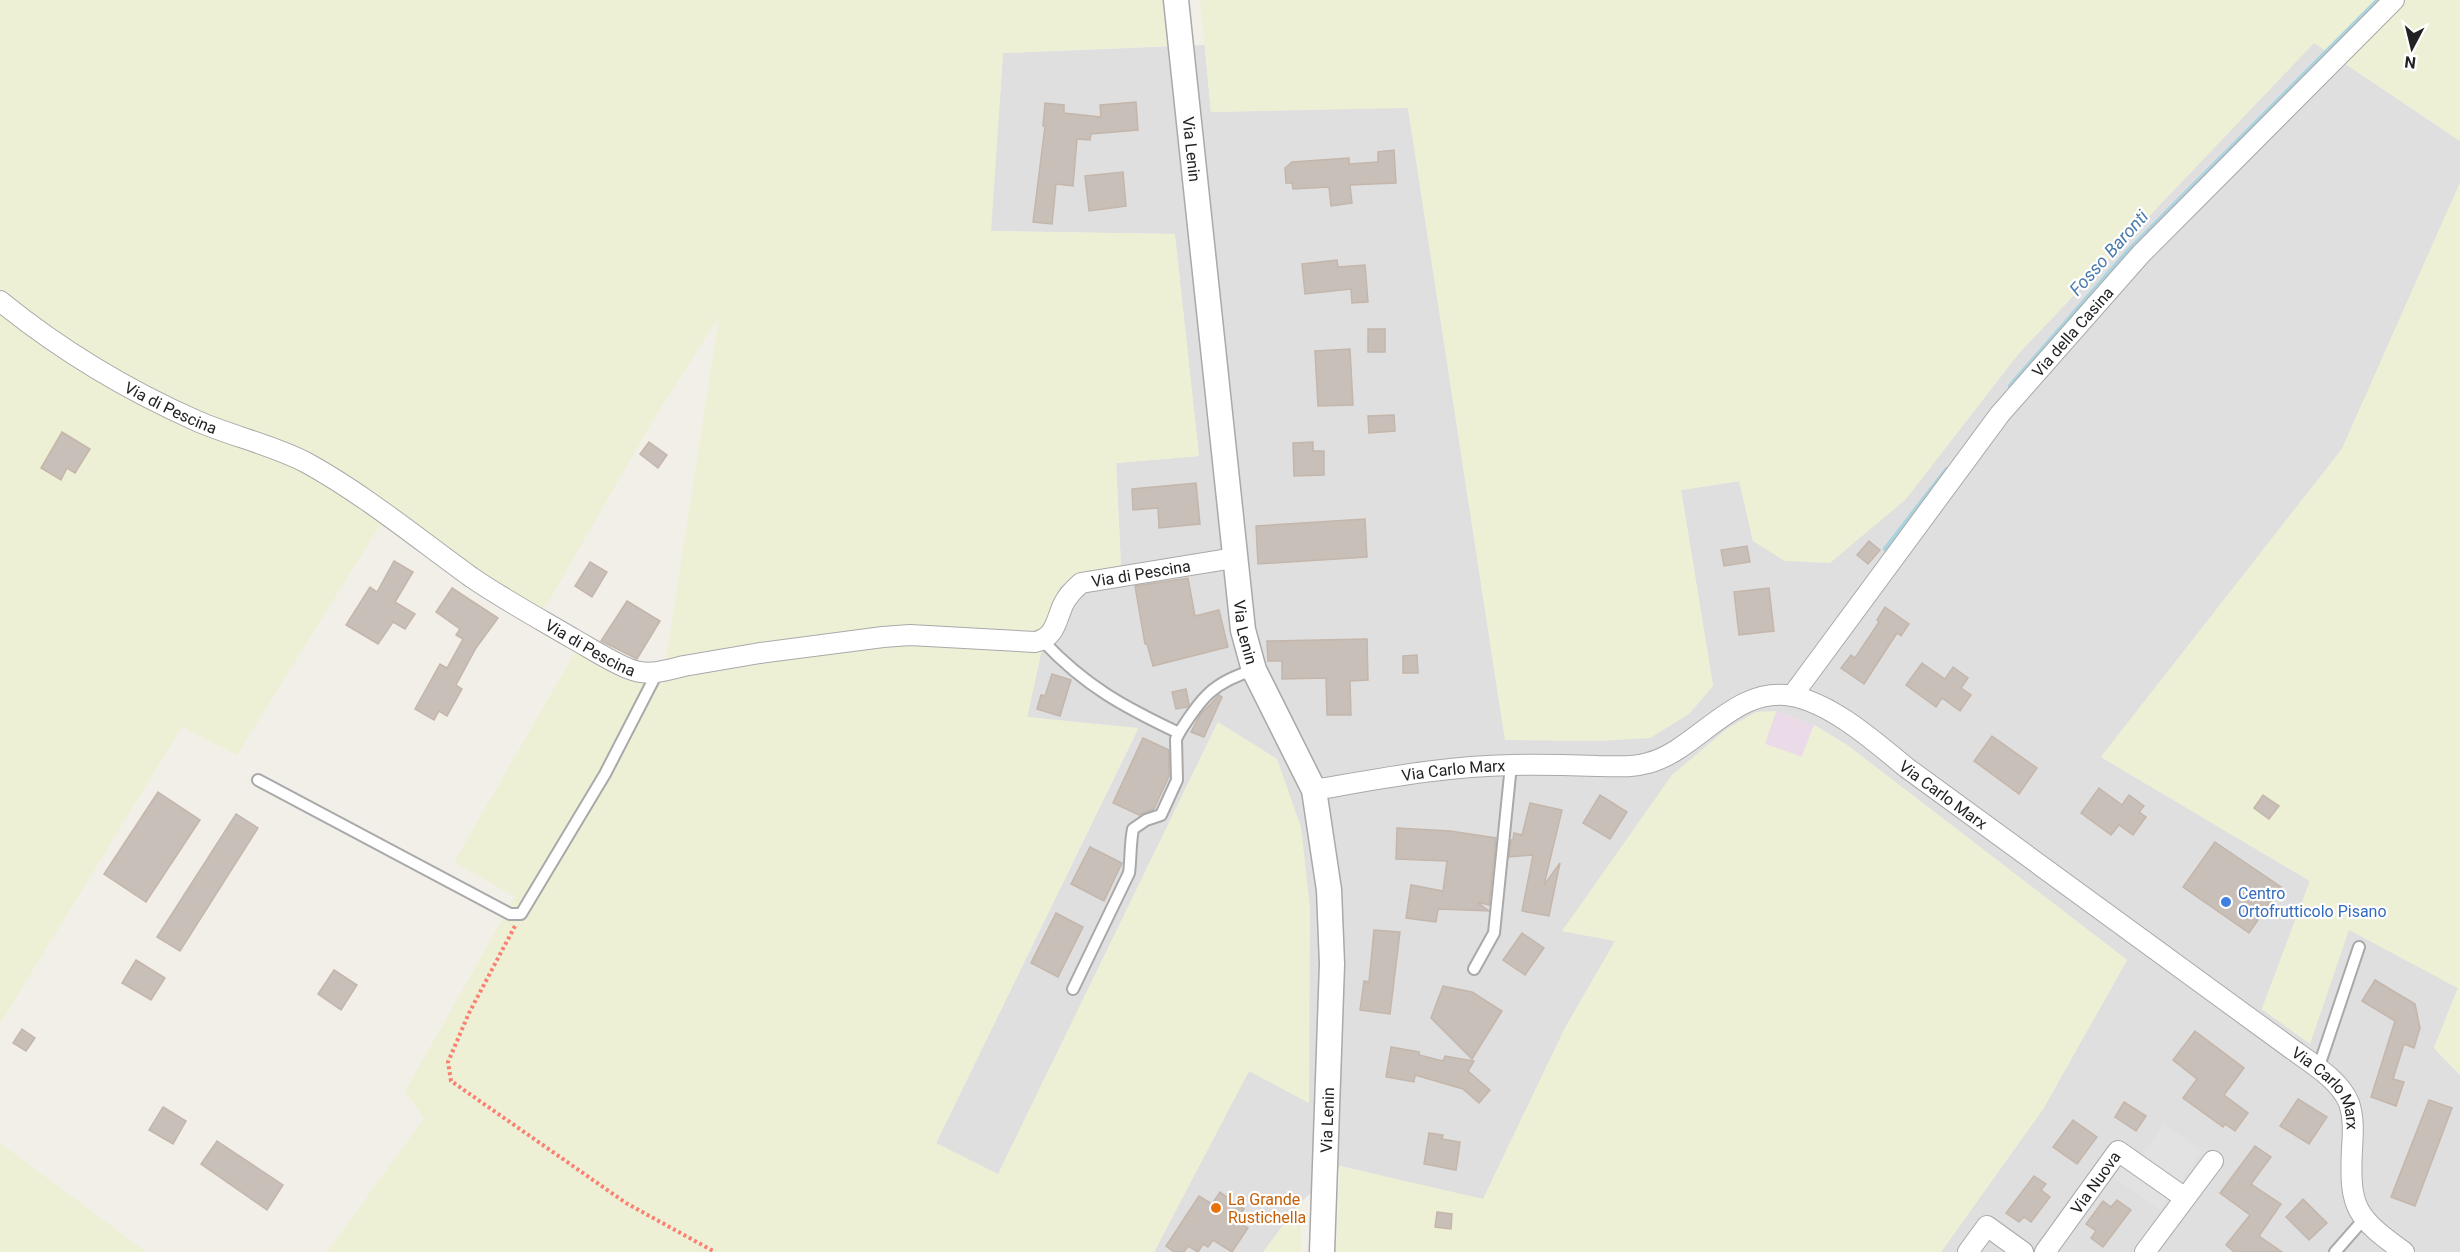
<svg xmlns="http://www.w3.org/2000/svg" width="2460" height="1252" font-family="Roboto,sans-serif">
<rect width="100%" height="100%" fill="#f2efe9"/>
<polygon fill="#e0dfdf" points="2314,42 2460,141 2460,183 2342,449 2101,757 2310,881 2262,1009 2309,1043 2348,929 2458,988 2434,1048 2460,1075 2460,1252 1941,1252 2043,1109 2127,960 1847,745 1814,725 1776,711 1563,931 1616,941 1565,1028 1483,1200 1340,1166 1301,1202 1263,1252 1154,1252 1249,1070 1309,1102 1218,722 998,1175 936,1143 1138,729 1027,717 1047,626 1060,586 1090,570 1121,567 1116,463 1199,456 1174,234 990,231 1003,53 1205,45 1211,112 1408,107 1505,739 1598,741 1713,686 1681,490 1740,481 1753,541 1905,500 2019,353"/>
<polygon fill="#ebdbe8" points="1776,711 1814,725 1802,757 1764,744"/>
<g fill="#eef0d5">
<polygon points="0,0 1162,0 1167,46 1003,53 991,231 1175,234 1199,456 1116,463 1121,567 1090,570 1060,586 1047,626 1027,717 1138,728 936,1143 998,1174 1218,722 1277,759 1301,827 1310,908 1309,1103 1249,1071 1154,1252 327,1252 424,1118 405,1091 515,897 454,862 575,652 641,683 666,659 719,317 655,417 534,627 380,525 237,755 182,727 0,1024"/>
<polygon points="1200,0 2460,0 2460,141 2314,43 2019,353 1905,500 1830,563 1785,561 1753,541 1739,481 1681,490 1713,686 1689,714 1650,738 1598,741 1505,740 1408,108 1211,112"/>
<polygon points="2460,183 2460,1075 2434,1048 2458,988 2349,930 2310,1044 2262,1009 2310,881 2101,757 2342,449"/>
<polygon points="1776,711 1765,744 1802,757 1814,725 1847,745 2127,960 2043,1109 1941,1252 1336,1252 1340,1166 1483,1199 1565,1028 1615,941 1562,931 1672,775 1728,728 1756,712"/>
<polygon points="0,1143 146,1252 0,1252"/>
<polygon points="1301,1202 1301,1252 1263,1252"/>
</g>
<polygon fill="#e2e2e2" points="2164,1124 2202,1151 2160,1210 2113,1177 2123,1164 2131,1170"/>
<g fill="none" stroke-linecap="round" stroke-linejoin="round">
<g stroke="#aad3df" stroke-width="6">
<polyline points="2011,386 2129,251 2379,0"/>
<polyline points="1886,549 1947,470"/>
</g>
</g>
<g fill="#c7bfb8" stroke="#c4b6ab" stroke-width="1.5">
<polygon points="1136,102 1138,130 1091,134 1090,140 1077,139 1073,186 1056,184 1052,224 1033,222 1045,126 1043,126 1045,103 1064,105 1064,113 1101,117 1100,105"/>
<polygon points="1394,150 1396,183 1350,185 1352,203 1331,206 1329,187 1293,189 1292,183 1286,183 1285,168 1292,162 1349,158 1349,164 1378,162 1378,152"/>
<polygon points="1123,172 1126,206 1089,211 1085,176"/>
<polygon points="1337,260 1338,267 1365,265 1368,302 1352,303 1351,289 1305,294 1302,264"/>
<rect x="1368" y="329" width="17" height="23"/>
<polygon points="1350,349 1353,405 1318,406 1315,351"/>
<polygon points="1394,415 1395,431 1369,433 1368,416"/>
<polygon points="62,432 90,449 75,473 67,468 61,480 41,468"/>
<polygon points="649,442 667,455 658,468 640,454"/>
<polygon points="1313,442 1313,451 1324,451 1324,475 1294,476 1293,443"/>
<polygon points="1196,483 1200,524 1159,528 1158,508 1133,510 1132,489"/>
<polygon points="1365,519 1367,557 1258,564 1256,526"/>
<polygon points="1869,541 1880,550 1868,564 1857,555"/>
<polygon points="1747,546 1750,562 1724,566 1721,550"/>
<polygon points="394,561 413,572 395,602 415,614 405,629 393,622 378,644 346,625 370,587 377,592"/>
<polygon points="590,562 607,572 592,597 575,586"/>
<polygon points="1188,578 1195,616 1219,610 1228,647 1153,666 1147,644 1145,644 1135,586"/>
<polygon points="452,588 498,618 476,648 456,685 462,689 447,716 439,711 434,720 415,709 440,664 447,668 463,639 456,635 460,629 436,612"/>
<polygon points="1769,588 1774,631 1739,635 1734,592"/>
<polygon points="627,601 660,621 637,659 601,641"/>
<polygon points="1885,607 1909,624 1901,636 1897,633 1864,684 1841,668 1851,655 1855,658 1879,622 1877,620"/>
<polygon points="1367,639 1368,680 1350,681 1351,715 1327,715 1326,678 1282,679 1282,661 1268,661 1267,641"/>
<polygon points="1417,655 1418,673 1403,673 1403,656"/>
<polygon points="1922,663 1945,679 1953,667 1968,678 1961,688 1971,695 1960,711 1942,698 1936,707 1906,685"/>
<polygon points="1052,674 1071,680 1060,716 1037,709 1041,695 1045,696"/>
<polygon points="1186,689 1189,704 1187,707 1176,709 1172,692"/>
<polygon points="1219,695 1222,697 1204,737 1191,732 1200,715"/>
<polygon points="1992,736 2037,768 2019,794 1974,761"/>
<polygon points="1143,738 1169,750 1169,776 1154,809 1139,815 1113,803"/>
<polygon points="2099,788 2122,805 2129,795 2144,806 2139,812 2146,817 2133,835 2119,825 2111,835 2081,813"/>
<polygon points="158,792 200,820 146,902 104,874"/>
<polygon points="1600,795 1627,812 1610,839 1583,823"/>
<polygon points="2263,795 2279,806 2269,819 2254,808"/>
<polygon points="1530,803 1562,810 1544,885 1560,863 1549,916 1522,911 1533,855 1509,857 1511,840 1513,840 1514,833 1522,835"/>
<polygon points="236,814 258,828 180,951 157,937"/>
<polygon points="1397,828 1450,831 1496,838 1489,905 1477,902 1489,911 1438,909 1436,922 1406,918 1411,885 1443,891 1447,861 1396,859"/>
<polygon points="2215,842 2281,887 2249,933 2183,887"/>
<polygon points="1090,847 1122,863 1104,901 1071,884"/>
<polygon points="1056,913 1083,927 1058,977 1031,963"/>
<polygon points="1374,930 1400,932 1390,1014 1360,1010 1364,981 1369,982"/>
<polygon points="1522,933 1544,948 1525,975 1503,960"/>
<polygon points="136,960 165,978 151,1000 122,983"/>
<polygon points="334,970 357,985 341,1010 318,994"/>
<polygon points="2375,980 2415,1004 2420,1028 2414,1048 2404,1044 2393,1079 2404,1082 2396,1106 2371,1097 2395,1021 2362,1001"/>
<polygon points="1443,986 1472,992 1502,1011 1472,1059 1431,1018"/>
<polygon points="22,1029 35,1038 26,1051 13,1043"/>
<polygon points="2195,1031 2244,1068 2224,1095 2248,1113 2235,1131 2225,1124 2223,1127 2183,1098 2197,1079 2173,1060"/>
<polygon points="1391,1047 1419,1052 1419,1055 1443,1061 1445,1056 1474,1061 1468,1071 1490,1090 1479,1103 1463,1089 1415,1075 1414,1082 1386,1077"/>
<polygon points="2298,1099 2327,1117 2309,1144 2280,1126"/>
<polygon points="2429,1100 2452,1108 2415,1206 2391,1197"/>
<polygon points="2124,1102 2146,1116 2136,1131 2115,1117"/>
<polygon points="163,1107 186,1121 173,1144 149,1130"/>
<polygon points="2073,1120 2097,1137 2077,1164 2053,1147"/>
<polygon points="1429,1133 1443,1135 1442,1139 1460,1142 1456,1170 1424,1164"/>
<polygon points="217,1141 283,1185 267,1210 201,1164"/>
<polygon points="2255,1146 2271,1157 2251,1184 2281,1204 2259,1236 2282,1252 2234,1252 2226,1245 2250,1215 2220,1193"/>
<polygon points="2034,1176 2046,1184 2041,1190 2050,1197 2031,1222 2024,1217 2019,1222 2006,1213"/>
<polygon points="1220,1192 1244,1209 1236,1220 1248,1228 1232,1252 1213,1240 1208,1247 1203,1244 1198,1252 1188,1246 1184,1252 1174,1252 1166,1246 1199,1196 1212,1204"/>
<polygon points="2303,1199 2327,1223 2309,1240 2286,1217"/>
<polygon points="2117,1200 2131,1210 2103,1247 2091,1238 2096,1231 2086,1224 2103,1201 2111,1207"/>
<polygon points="1437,1212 1452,1214 1451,1229 1435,1227"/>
</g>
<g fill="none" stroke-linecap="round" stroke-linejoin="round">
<defs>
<g id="service">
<path d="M1043 641C1085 686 1124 707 1179 733"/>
<polyline points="258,780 510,914 521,914 605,774 657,673"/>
<polyline points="1474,969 1494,933 1511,765"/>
<path d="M1073 989 1129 873C1131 858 1130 844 1133 829L1146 820 1161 815 1177 780 1176 739 1179 733C1201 698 1213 682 1254 670"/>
<polyline points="2318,1069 2359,947"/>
<polyline points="2335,1252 2364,1219"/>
</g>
<g id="minor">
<path id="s1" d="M0 301C59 349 127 390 197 421 231 436 276 446 307 463 365 495 417 538 471 577 503 599 538 618 572 638 590 648 608 660 627 668 647 677 663 671 684 666L760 653 883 637 910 635 1035 642C1055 638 1056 621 1063 605 1067 596 1073 590 1081 583L1234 558"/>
<path id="s2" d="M1792 696 2000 414 2141 254 2394 0"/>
<path id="s3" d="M1314 790C1379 779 1445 766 1512 765 1540 764 1569 765 1598 766 1615 766 1631 768 1648 763 1698 750 1734 685 1792 696 1833 704 1875 742 1907 768L2285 1044C2306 1060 2339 1078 2349 1103 2354 1118 2353 1134 2352 1149 2349 1209 2356 1217 2404 1252"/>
<polyline points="1968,1252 1987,1226 2023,1252"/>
<path id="s4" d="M2045 1252 2118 1151 2185 1198"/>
<polyline points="2145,1252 2213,1161"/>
</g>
<g id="tertiary">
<path id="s5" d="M1176 0 1243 630 1254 670 1314 790 1329 890 1332 964 1322 1252"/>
</g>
</defs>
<use href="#service" stroke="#a9a9a9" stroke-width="14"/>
<use href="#minor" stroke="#a9a9a9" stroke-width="22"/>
<use href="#tertiary" stroke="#a9a9a9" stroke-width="27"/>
<polyline stroke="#fa8072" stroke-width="4" stroke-dasharray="3 3" stroke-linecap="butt" points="515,926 469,1013 448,1062 451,1081 626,1203 715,1252"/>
<use href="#service" stroke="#fff" stroke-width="10"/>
<use href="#minor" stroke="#fff" stroke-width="20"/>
<use href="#tertiary" stroke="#fff" stroke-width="24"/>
</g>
<circle fill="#3f7fe0" stroke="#fff" stroke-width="2" cx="2226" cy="902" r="6"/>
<circle fill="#e8710a" stroke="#fff" stroke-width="2" cx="1216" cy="1208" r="6"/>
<g text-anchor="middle" stroke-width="4.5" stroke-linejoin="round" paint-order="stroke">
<g font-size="16" fill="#222" stroke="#fff">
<text dy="6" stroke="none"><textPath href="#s5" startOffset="150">Via Lenin</textPath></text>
<text dy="6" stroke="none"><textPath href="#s2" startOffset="460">Via della Casina</textPath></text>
<text dy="6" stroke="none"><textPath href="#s1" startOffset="202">Via di Pescina</textPath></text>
<text dy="6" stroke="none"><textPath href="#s1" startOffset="1280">Via di Pescina</textPath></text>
<text dy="6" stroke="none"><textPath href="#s5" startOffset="636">Via Lenin</textPath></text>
<text dy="6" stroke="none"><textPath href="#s1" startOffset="688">Via di Pescina</textPath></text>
<text dy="6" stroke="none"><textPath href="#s3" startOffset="141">Via Carlo Marx</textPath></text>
<text dy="6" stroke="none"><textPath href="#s3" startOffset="681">Via Carlo Marx</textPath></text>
<text dy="6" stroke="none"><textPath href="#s3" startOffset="1167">Via Carlo Marx</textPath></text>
<text transform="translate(1327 1120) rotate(-88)" y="6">Via Lenin</text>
<text dy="6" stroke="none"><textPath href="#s4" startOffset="86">Via Nuova</textPath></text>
</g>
<g font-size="16" fill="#366cbe" stroke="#fff" text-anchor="start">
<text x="2238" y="899">Centro<tspan x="2238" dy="18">Ortofrutticolo Pisano</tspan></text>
</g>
<g font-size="16" fill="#c56008" stroke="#fff" text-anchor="start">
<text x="1228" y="1205">La Grande<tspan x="1228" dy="18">Rustichella</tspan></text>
</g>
<g font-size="18" font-style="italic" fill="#4a7aab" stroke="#fff">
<text transform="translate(2109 253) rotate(-48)" y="6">Fosso Baronti</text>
</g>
</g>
<g transform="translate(2412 48) rotate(187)" stroke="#ffffff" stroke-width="4.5" paint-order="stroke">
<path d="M0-4.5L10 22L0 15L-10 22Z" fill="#222222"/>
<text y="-9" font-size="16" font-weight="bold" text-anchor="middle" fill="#222222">N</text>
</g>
</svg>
